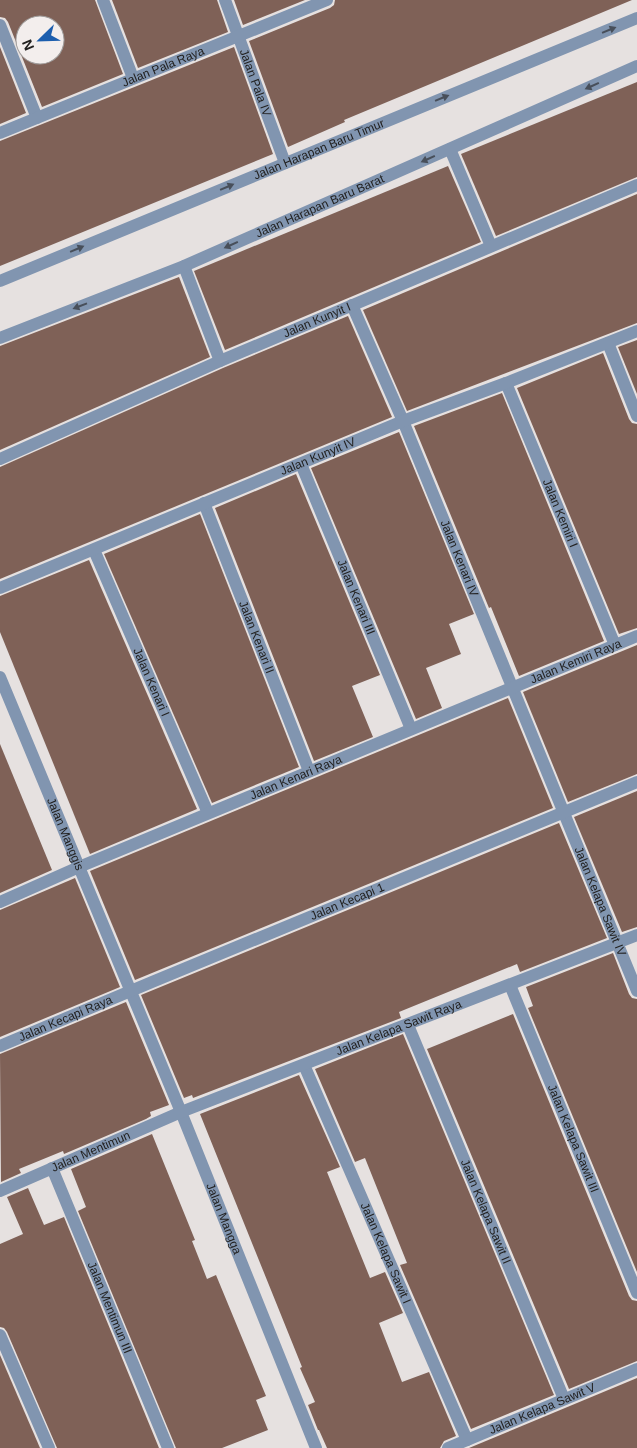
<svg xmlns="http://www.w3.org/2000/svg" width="637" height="1448" font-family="Helvetica,sans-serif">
<rect width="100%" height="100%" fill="#e6e1e0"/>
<g fill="#7f6157" fill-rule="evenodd">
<path d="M0 0H95L123 74 42 107 8 22 5 18 0 17ZM25 25H55V55H25Z"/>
<polygon points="112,0 217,0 228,32 138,68"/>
<polygon points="234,0 305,0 243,25"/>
<polygon points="335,0 632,0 344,120 345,122 288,147 249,41 330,8 334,5"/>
<polygon points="0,47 26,113 0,124"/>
<polygon points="234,47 273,154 0,266 0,141"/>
<polygon points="637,82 637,177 496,236 461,154"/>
<polygon points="448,166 481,242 225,350 194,271"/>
<polygon points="637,194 637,323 407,411 363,310"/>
<polygon points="179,277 210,357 0,450 0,346"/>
<polygon points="348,316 392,417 0,579 0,467 223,368"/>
<polygon points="637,340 637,394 618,347"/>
<polygon points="603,353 629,419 632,423 637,424 637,628 619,634 517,388"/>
<polygon points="502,393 604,641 519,676 491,607 489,608 414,426"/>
<polygon points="399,432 474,614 449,624 461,654 426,668 442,708 416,719 311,468"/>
<polygon points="296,474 380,675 352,686 373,737 314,761 215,508"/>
<polygon points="200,514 299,767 212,803 104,554"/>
<polygon points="89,560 197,809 90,854 0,632 0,596"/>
<polygon points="637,645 637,774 568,802 523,692"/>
<polygon points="508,698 553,808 135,980 90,871"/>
<polygon points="0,744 52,870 0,893"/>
<polygon points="637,791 637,927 622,932 574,817"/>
<polygon points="559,823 607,938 520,972 517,964 399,1012 401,1018 193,1098 192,1095 184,1098 141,995"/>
<polygon points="75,878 120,987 0,1037 0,910"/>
<polygon points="613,953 629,994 632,998 637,999 637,1272 528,1008 533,1006 526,987"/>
<polygon points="126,1002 169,1105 150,1112 151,1116 146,1119 64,1154 63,1151 19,1169 21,1173 1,1182 0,1054"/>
<polygon points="513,1014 629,1296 632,1300 637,1301 637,1361 569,1389 427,1049"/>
<polygon points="403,1034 554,1395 471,1429 400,1265 407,1263 365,1158 355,1162 315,1069"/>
<polygon points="299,1075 340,1167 327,1172 370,1278 385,1272 403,1313 379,1323 402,1382 429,1372 456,1436 444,1441 440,1448 327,1448 319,1430 318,1430 308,1405 315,1402 300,1368 302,1367 200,1114"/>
<polygon points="152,1134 195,1240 192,1241 207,1279 216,1275 266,1396 256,1400 268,1430 222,1448 176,1448 78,1211 86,1207 71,1169"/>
<polygon points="28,1188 44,1225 64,1217 159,1448 57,1448 7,1332 4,1328 0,1327 0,1244 23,1234 7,1197"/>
<polygon points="0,1355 40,1448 0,1448"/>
<polygon points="637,1378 637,1448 469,1448"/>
</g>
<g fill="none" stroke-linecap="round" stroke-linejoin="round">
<g stroke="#8195b0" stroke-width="12">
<polyline points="103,0 133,78"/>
<path id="s1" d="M225 0 285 163"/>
<polyline points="0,25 37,118"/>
<path id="s2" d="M0 133 327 0"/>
<polyline points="450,149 491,246"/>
<polyline points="184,266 220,361"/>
<path id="s3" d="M0 281 637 18"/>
<path id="s4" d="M352 305 403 421 637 991"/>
<path id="s5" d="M0 338 184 266 637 66"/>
<polyline points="608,343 637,416"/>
<path id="s6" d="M506 383 615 645"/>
<path id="s7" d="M0 459 220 361 637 185"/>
<path id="s8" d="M301 464 411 729"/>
<path id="s9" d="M204 503 309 771"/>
<path id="s10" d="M94 550 208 813"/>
<path id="s11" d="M0 588 403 421 506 383 637 331"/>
<path id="s12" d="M0 677 181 1112 316 1448"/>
<path id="s13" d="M0 902 79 867 637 636"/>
<path id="s14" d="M510 985 637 1293"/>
<path id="s15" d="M408 1025 564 1399"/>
<path id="s16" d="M0 1046 152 982 637 782"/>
<path id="s17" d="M304 1065 467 1440"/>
<path id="s18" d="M52 1168 168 1448"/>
<path id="s19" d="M0 1191 181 1112 637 935"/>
<polyline points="0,1335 49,1448"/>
<path id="s20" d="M448 1448 637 1369"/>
</g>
</g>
<defs><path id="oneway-solid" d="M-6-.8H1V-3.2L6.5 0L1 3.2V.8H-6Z" transform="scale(1.25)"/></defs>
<g fill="#484f5a">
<use href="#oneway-solid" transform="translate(609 30) rotate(-22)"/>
<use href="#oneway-solid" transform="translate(592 86) rotate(156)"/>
<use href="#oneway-solid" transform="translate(442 98) rotate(-22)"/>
<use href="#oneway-solid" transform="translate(428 159) rotate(156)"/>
<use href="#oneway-solid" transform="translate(227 187) rotate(-23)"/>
<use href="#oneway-solid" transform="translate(231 245) rotate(156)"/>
<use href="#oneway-solid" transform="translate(77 249) rotate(-23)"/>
<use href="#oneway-solid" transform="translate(80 306) rotate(159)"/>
</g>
<g text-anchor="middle" stroke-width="5" stroke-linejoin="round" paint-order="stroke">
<g font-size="12" fill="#222120" stroke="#f3eeed">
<text dy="4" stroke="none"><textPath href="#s2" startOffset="176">Jalan Pala Raya</textPath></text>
<text dy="4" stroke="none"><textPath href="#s1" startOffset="88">Jalan Pala IV</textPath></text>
<text dy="4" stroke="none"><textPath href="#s3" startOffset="345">Jalan Harapan Baru Timur</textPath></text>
<text dy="4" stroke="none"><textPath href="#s5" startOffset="346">Jalan Harapan Baru Barat</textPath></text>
<text dy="4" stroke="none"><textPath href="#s7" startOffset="346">Jalan Kunyit I</textPath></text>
<text dy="4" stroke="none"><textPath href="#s11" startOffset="344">Jalan Kunyit IV</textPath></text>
<text dy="4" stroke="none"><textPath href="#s6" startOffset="141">Jalan Kemiri I</textPath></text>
<text dy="4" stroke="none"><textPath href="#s4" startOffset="275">Jalan Kenari IV</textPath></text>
<text dy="4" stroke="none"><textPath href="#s8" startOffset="144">Jalan Kenari III</textPath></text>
<text dy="4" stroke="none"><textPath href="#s9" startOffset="144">Jalan Kenari II</textPath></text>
<text dy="4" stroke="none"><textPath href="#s13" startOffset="624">Jalan Kemiri Raya</textPath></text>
<text dy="4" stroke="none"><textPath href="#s10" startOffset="144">Jalan Kenari I</textPath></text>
<text dy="4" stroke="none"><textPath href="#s13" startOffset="321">Jalan Kenari Raya</textPath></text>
<text dy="4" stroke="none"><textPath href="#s12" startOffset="170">Jalan Manggis</textPath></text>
<text dy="4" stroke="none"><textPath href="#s16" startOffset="376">Jalan Kecapi 1</textPath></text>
<text dy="4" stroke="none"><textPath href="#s4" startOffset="646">Jalan Kelapa Sawit IV</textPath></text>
<text dy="4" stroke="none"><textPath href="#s16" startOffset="71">Jalan Kecapi Raya</textPath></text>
<text dy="4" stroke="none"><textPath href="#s19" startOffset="431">Jalan Kelapa Sawit Raya</textPath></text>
<text dy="4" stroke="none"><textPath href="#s14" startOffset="166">Jalan Kelapa Sawit III</textPath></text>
<text dy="4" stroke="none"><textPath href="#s19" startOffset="99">Jalan Mentimun</textPath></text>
<text dy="4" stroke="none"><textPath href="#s15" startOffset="202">Jalan Kelapa Sawit II</textPath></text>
<text dy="4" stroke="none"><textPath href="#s12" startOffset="586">Jalan Mangga</textPath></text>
<text dy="4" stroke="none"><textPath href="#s17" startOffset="205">Jalan Kelapa Sawit I</textPath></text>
<text dy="4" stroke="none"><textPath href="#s18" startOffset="151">Jalan Mentimun III</textPath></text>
<text dy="4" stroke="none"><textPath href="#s20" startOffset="102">Jalan Kelapa Sawit V</textPath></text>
</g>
</g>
<g transform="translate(40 40) rotate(247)"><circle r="24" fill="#f3eeed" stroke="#9f9c9b"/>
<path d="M0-4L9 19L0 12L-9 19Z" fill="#1c5eae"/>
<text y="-8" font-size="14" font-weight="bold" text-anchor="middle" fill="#222120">N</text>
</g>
</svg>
